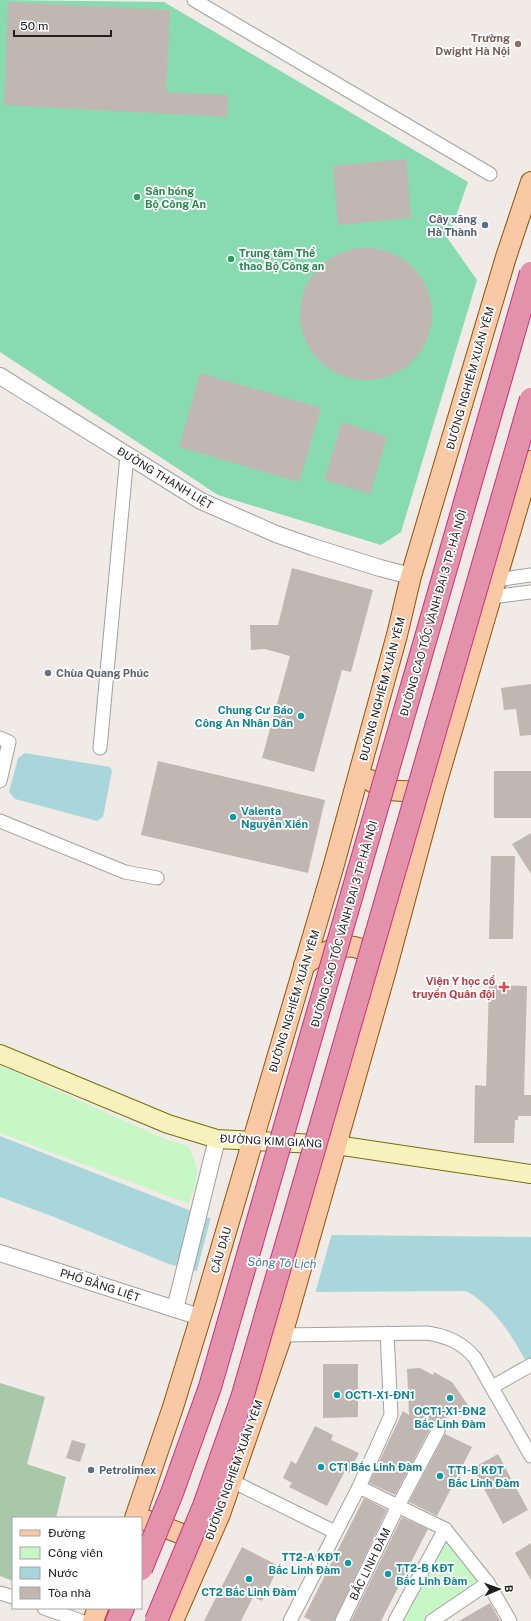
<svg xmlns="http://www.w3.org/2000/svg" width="531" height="1621" font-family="'Public Sans',sans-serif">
<rect width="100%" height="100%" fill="#f0ebe6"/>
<polygon fill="#a9c8a9" points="0,1383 45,1397 27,1464 66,1477 56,1518 13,1518 13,1581 0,1576"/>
<g fill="#c8f7c6">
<path d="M0 1065 165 1139 188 1146C201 1170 198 1178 189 1204L0 1133Z"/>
<polygon points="447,1540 480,1583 424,1621 401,1621"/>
</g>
<polygon fill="#88dbb1" points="0,0 164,2 468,182 448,239 477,280 401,532 381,545 218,495 0,352"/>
<g fill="#a9d6db">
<polygon points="25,753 110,767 112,771 103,817 97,821 15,799 9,792 18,758"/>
<path d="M0 1136 212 1219 269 1230 332 1235 531 1237V1370C514 1340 497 1308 466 1291L316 1292 251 1286 169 1264 54 1217 0 1197Z"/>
</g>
<polygon fill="#f0ebe6" points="211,1217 269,1228 332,1233 315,1294 251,1288 196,1274"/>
<g fill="#c0b7b3">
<polygon points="8,2 170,10 166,92 228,95 227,117 4,105"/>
<polygon points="406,159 411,218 338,225 333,166"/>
<circle cx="366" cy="314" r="66"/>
<polygon points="200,373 321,408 299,482 179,447"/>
<polygon points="342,422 387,437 370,494 324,480"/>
<polygon points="292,568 373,590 351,672 342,670 314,772 262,758 290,656 265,649 251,650 250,625 278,625"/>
<polygon points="531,684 531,735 520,736 516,709 504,710 501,688"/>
<polygon points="158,761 325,800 308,873 141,835"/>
<rect x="494" y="771" width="37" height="47"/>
<polygon points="531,833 531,874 512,844"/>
<polygon points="491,856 515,856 513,939 489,939"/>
<polygon points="489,985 527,986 524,1095 531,1095 531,1116 518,1116 518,1120 515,1120 514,1143 474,1143 475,1085 486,1086"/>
<polygon points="323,1364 358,1364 358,1417 323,1418"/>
<polygon points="420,1368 433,1375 434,1372 452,1382 468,1405 431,1427 395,1495 369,1483 403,1411 409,1415 407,1369"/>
<polygon points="315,1426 333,1435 331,1440 359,1453 349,1473 345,1471 327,1506 289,1487 292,1483 283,1478 291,1461 296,1464"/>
<polygon points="445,1434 472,1447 437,1516 409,1502"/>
<polygon points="72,1440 86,1444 80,1462 66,1458"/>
<polygon points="498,1454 528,1510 503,1524 473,1468"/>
<polygon points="364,1498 387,1510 334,1621 312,1621 304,1617"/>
<polygon points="402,1517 428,1529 381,1621 351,1621"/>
<polygon points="531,1543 531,1580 515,1553"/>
<polygon points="242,1547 279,1566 262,1601 253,1597 241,1621 204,1621"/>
<polygon points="490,1603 500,1621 459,1621"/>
</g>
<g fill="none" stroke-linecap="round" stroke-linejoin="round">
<defs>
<g id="minor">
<polyline points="194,0 490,174"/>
<polyline points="496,580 531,575"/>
<polyline points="491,597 531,592"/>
<polyline points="0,738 9,742 0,781"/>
<polyline points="100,748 127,455"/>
<polyline points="0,821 125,872 157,878"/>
<path d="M282 1335 427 1333C446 1336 462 1342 475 1358L531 1456"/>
<polyline points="492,1387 531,1365"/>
<polyline points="232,1481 335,1532"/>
<polyline points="359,1487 445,1529 488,1583 510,1621"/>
<polyline points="0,1593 13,1597"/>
<polyline points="44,1608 81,1621"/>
<polyline points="290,1621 359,1487 391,1415 387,1333"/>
<polyline points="342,1621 398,1506 438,1431"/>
<polyline points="395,1621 445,1529"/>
<polyline points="432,1621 488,1583"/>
</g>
<g id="tertiary">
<polyline points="0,376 201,501 276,534 313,547 380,568 411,576"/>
<polyline points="0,1253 200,1317"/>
<polyline points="175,1309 217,1139"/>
</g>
<polyline id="secondary" points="0,1054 168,1124 217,1139 336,1145 531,1174"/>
<g id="primary">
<path d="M370 780C386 795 413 792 433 788"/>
<path d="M304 965C319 954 344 940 363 950 370 954 376 961 382 966"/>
<polyline points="135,1518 173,1407 205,1303 333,868 397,635 411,576 506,257 531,182"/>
<polyline points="143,1519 205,1543"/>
<polyline points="93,1621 98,1608"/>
<polyline points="173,1621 220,1514 282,1335 386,970 435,788 531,461"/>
</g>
<polyline id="motorway" points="117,1621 123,1608"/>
</defs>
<use href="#minor" stroke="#a1a1a1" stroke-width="15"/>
<use href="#tertiary" stroke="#a1a1a1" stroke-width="18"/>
<use href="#secondary" stroke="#73710a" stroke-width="20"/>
<use href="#primary" stroke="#945407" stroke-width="22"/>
<use href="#motorway" stroke="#d32e7c" stroke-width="24"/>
<use href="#minor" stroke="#fff" stroke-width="13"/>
<use href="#tertiary" stroke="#fff" stroke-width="16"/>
<use href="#secondary" stroke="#f7f2bd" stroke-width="18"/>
<use href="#primary" stroke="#f8c9a4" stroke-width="20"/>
<use href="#motorway" stroke="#e392ab" stroke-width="22"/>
<defs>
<g id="motorway-bridge">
<polyline points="141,1569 172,1493 210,1387 531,273"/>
<polyline points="156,1621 204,1506 242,1398 531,399"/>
</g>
</defs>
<use href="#motorway-bridge" stroke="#d32e7c" stroke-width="24" stroke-linecap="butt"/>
<use href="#motorway-bridge" stroke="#e392ab" stroke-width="22"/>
</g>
<circle fill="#8d6e63" stroke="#fff" stroke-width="1.5" cx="518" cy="44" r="4"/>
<g fill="#2e9e5b" stroke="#fff" stroke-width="1.5">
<circle cx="137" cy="197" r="4"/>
<circle cx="231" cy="259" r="4"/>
</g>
<g fill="#5c6f8a" stroke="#fff" stroke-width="1.5">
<circle cx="485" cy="225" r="4"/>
<circle cx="91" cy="1470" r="4"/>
</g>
<circle fill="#6b7280" stroke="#fff" stroke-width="1.5" cx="48" cy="673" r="4"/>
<g fill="#0f9aa8" stroke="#fff" stroke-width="1.5">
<circle cx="301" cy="716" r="4"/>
<circle cx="233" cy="817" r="4"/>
<circle cx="337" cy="1395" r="4"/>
<circle cx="450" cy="1398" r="4"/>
<circle cx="321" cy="1467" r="4"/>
<circle cx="440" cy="1476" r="4"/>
<circle cx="348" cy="1563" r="4"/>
<circle cx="388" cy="1574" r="4"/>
<circle cx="249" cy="1579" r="4"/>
</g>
<path fill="#e0444e" stroke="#fff" stroke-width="1.5" d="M502 981h4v4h4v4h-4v4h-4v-4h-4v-4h4z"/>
<g text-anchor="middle" stroke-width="3.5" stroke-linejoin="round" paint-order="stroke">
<g font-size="11" font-weight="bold" fill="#785e54" stroke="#fff" text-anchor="end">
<text x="510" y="42">Trường<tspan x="510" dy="13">Dwight Hà Nội</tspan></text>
</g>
<g font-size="11" font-weight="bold" fill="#27864d" stroke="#fff" text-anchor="start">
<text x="145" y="195">Sân bóng<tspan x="145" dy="13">Bộ Công An</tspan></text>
<text x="239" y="257">Trung tâm Thể<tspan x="239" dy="13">thao Bộ Công an</tspan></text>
</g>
<g font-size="11" font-weight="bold" fill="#4e5e75" stroke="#fff" text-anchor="end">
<text x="477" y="223">Cây xăng<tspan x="477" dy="13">Hà Thành</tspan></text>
<text x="99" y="1474" text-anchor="start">Petrolimex</text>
</g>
<g font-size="11" fill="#202020" stroke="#fff">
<text transform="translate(470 378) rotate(-74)" y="4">ĐƯỜNG NGHIÊM XUÂN YÊM</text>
<text transform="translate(165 478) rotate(31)" y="4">ĐƯỜNG THANH LIỆT</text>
<text transform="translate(433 613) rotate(-74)" y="4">ĐƯỜNG CAO TỐC VÀNH ĐAI 3 TP. HÀ NỘI</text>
<text transform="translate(382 689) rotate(-75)" y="4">ĐƯỜNG NGHIÊM XUÂN YÊM</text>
<text transform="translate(344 924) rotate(-74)" y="4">ĐƯỜNG CAO TỐC VÀNH ĐAI 3 TP. HÀ NỘI</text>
<text transform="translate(294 1001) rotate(-73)" y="4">ĐƯỜNG NGHIÊM XUÂN YÊM</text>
<text transform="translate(271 1141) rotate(3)" y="4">ĐƯỜNG KIM GIANG</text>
<text transform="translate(221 1250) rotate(-74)" y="4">CẦU DẬU</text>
<text transform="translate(100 1285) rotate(18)" y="4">PHỐ BẰNG LIỆT</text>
<text transform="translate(234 1470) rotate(-70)" y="4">ĐƯỜNG NGHIÊM XUÂN YÊM</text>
<text transform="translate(370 1564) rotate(-64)" y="4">BẮC LINH ĐÀM</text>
</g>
<g font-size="11" font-weight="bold" fill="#5b616d" stroke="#fff" text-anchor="start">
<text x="56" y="677">Chùa Quang Phúc</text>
</g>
<g font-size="11" font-weight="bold" fill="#0d838f" stroke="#fff" text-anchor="start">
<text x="293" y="714" text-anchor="end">Chung Cư Báo<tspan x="293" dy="13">Công An Nhân Dân</tspan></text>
<text x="241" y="815">Valenta<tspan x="241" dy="13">Nguyễn Xiển</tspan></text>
<text x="345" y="1399">OCT1-X1-ĐN1</text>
<text x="450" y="1415" text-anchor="middle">OCT1-X1-ĐN2<tspan x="450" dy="13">Bắc Linh Đàm</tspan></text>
<text x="329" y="1471">CT1 Bắc Linh Đàm</text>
<text x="448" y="1474">TT1-B KĐT<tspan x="448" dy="13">Bắc Linh Đàm</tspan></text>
<text x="340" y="1561" text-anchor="end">TT2-A KĐT<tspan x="340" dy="13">Bắc Linh Đàm</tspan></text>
<text x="396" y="1572">TT2-B KĐT<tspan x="396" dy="13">Bắc Linh Đàm</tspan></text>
<text x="249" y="1596" text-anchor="middle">CT2 Bắc Linh Đàm</text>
</g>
<g font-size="11" font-weight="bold" fill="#be3a42" stroke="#fff" text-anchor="end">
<text x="495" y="985">Viện Y học cổ<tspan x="495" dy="13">truyền Quân đội</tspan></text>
</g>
<g font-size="12" font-style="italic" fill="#477795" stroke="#fff">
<text transform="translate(282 1263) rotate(2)" y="4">Sông Tô Lịch</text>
</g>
</g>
<rect x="12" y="1517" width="130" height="92" fill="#ffffff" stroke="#a6a6a6"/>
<rect x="20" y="1530" width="20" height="6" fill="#f8c9a4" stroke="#a6a6a6"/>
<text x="48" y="1537" font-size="12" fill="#202020">Đường</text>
<rect x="20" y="1547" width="20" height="12" fill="#c8f7c6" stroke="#a6a6a6"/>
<text x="48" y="1557" font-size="12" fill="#202020">Công viên</text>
<rect x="20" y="1567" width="20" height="12" fill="#a9d6db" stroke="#a6a6a6"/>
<text x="48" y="1577" font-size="12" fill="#202020">Nước</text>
<rect x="20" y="1587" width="20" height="12" fill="#c0b7b3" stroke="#a6a6a6"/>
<text x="48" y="1597" font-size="12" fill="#202020">Tòa nhà</text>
<g transform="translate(499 1589) rotate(88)" stroke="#ffffff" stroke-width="3" paint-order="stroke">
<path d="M0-3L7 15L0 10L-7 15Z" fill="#202020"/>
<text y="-6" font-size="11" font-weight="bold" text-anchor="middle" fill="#202020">B</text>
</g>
<path d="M14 30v6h97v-6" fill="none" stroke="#202020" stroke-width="2"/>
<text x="20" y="30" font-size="12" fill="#202020" stroke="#ffffff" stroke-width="3" paint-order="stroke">50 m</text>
</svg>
